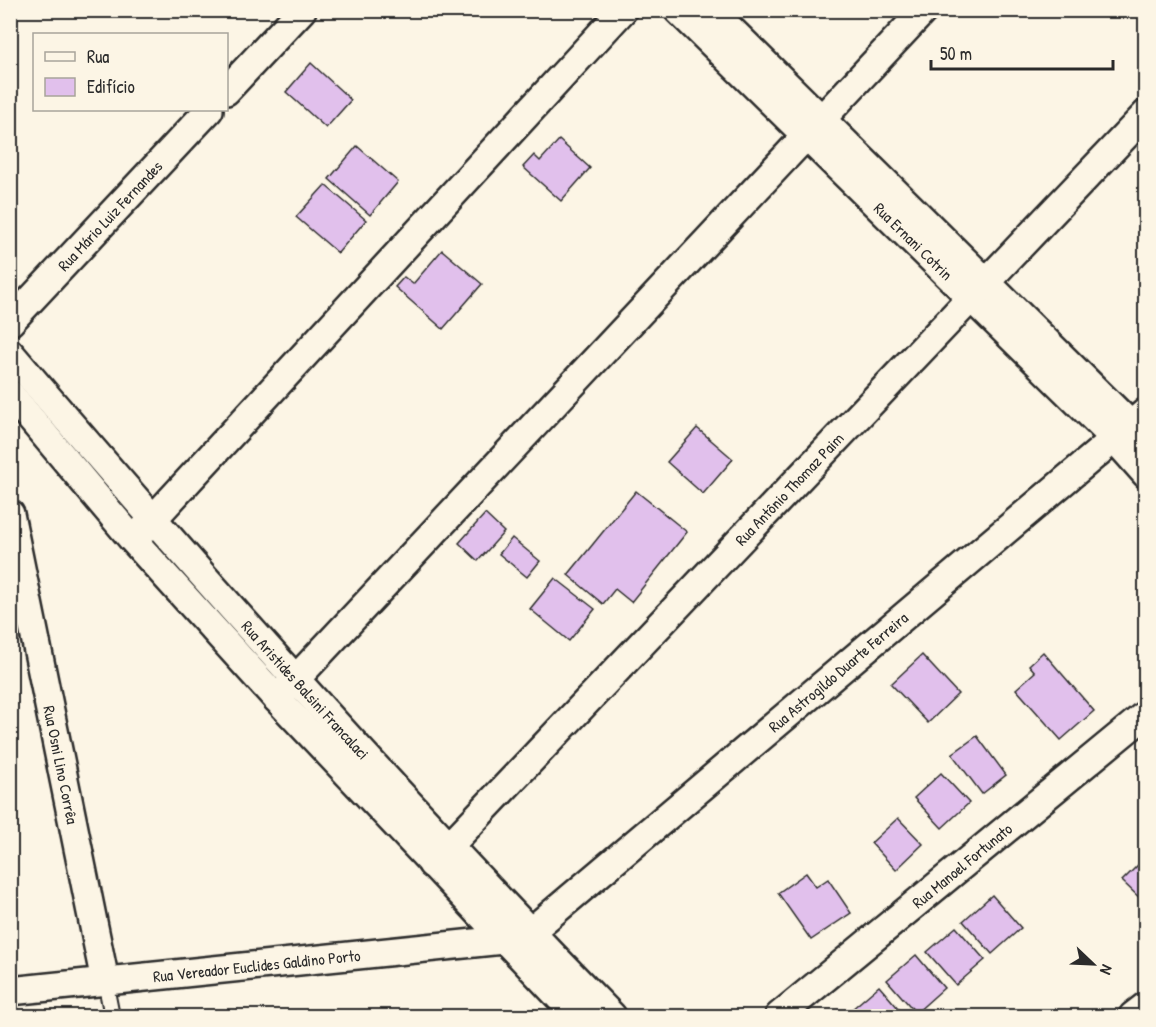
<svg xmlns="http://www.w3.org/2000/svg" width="1156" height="1027" font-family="'Patrick Hand',sans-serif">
<rect width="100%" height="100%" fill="#fcf5e5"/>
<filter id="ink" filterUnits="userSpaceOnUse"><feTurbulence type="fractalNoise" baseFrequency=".0167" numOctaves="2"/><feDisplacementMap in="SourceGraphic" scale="12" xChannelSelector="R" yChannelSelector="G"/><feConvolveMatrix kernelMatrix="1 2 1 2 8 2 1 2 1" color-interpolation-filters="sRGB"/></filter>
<g filter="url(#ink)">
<g fill="#e1c0ec" stroke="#2b2b2b" stroke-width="1.5">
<polygon points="311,63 351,100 326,128 286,92"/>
<polygon points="559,140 590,168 561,201 523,167 534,155 540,161"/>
<polygon points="357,146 398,182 370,215 329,179"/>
<polygon points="325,185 366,220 338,253 296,217"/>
<polygon points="442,250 482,284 443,329 395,287 404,277 413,284"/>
<polygon points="697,428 733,459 703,494 667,462"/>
<polygon points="636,491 687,532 631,602 615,589 603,604 568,575"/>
<polygon points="485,514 504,532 478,561 459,543"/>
<polygon points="512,538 540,561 527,577 499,554"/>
<polygon points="555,578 595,609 569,641 530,609"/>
<polygon points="1043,652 1094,711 1061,740 1016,689 1035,672 1029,665"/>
<polygon points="922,655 958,694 928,723 891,684"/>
<polygon points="977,736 1006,775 982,794 952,754"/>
<polygon points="941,773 969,803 942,828 914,798"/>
<polygon points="898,818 923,844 896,870 871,843"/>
<polygon points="1146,857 1146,904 1122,881"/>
<polygon points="806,873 816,887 828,879 851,913 811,940 778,893"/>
<polygon points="992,895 1021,928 992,954 963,921"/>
<polygon points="956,927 985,960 956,985 927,952"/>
<polygon points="916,955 944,988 916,1013 887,980"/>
<polygon points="879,986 905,1016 844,1016"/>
</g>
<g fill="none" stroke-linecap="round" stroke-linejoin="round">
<defs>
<polyline id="lane" points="105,981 112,1016"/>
<g id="street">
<path id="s1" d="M678 10 1114 438 1146 474"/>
<polyline points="711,10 1146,440"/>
<polyline points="226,91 302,10"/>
<path id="s2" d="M10 322 209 110"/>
<path id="s3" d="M10 353C204 581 403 803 612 1016"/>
<polyline points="10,394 133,540 277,699 577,1016"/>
<path id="s4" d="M10 514 105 981"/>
<polyline points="141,532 623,10"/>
<polyline points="277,699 924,10"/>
<path id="s5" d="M432 864 1146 114"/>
<path id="s6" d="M10 991 503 940 530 932 1146 412"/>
<path id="s7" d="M779 1016 1146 714"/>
<polyline points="1133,1016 1146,1006"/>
</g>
</defs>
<use href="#lane" stroke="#2b2b2b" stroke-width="18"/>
<use href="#street" stroke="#2b2b2b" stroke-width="32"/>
<use href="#lane" stroke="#fcf5e5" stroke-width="14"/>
<use href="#street" stroke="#fcf5e5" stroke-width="27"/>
</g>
</g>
<g text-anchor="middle" stroke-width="4.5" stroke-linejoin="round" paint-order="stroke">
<g font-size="16" fill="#2b2b2b" stroke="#fcf5e5">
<text dy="6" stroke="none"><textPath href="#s2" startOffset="146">Rua Mário Luiz Fernandes</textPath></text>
<text dy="6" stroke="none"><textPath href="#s1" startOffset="330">Rua Ernani Cotrin</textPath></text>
<text dy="6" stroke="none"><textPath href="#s5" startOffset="518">Rua Antônio Thomaz Paim</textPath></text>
<text dy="6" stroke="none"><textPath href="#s6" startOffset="927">Rua Astrogildo Duarte Ferreira</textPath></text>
<text dy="6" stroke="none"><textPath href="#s3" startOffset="448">Rua Aristides Balsini Francalaci</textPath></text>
<text dy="6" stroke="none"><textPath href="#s4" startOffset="256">Rua Osni Lino Corrêa</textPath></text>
<text dy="6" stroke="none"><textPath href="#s7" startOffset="237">Rua Manoel Fortunato</textPath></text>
<text dy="6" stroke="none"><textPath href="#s6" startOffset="248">Rua Vereador Euclides Galdino Porto</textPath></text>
</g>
</g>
<rect width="1156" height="1027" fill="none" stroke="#fcf5e5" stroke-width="36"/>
<rect x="18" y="18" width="1120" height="991" fill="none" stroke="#2b2b2b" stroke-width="2" filter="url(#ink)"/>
<rect x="33" y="33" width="195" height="78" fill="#fcf5e5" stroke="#a8a49b" stroke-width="1.5"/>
<rect x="45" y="52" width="30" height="9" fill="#fcf5e5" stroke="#a8a49b" stroke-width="1.5"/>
<text x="87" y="63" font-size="18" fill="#2b2b2b">Rua</text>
<rect x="45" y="78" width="30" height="18" fill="#e1c0ec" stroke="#a8a49b" stroke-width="1.5"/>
<text x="87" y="93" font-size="18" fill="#2b2b2b">Edifício</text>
<g transform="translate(1093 964) rotate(113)" stroke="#fcf5e5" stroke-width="4.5" paint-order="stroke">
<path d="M0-4.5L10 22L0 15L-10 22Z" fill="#2b2b2b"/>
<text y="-9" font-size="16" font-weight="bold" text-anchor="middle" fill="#2b2b2b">N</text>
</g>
<path d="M931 60v9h182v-9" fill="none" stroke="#2b2b2b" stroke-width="3"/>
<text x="940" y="60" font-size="18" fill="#2b2b2b" stroke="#fcf5e5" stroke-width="4.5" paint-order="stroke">50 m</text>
</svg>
